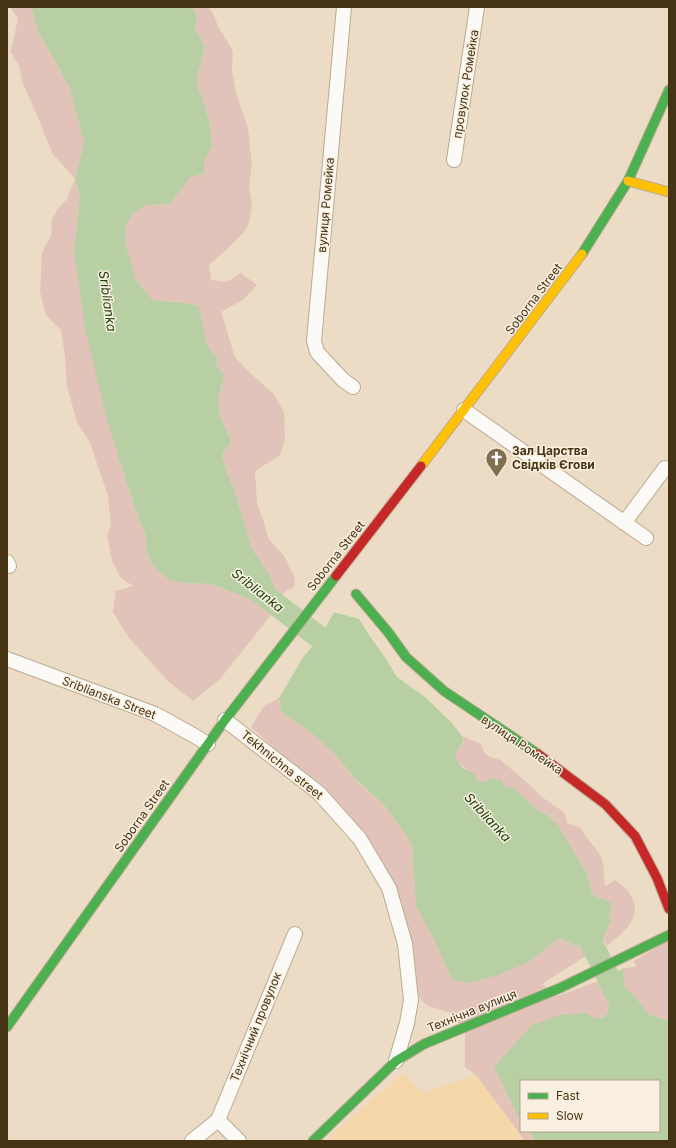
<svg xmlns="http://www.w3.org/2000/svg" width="676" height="1148" font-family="Inter,sans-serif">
<rect width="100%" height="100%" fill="#ecdcc5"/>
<polygon fill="#f6d7aa" points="402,1073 423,1093 477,1075 525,1141 325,1141"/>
<g fill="#e2c3b9">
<polygon points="10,7 31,7 39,33 70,88 84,143 75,179 80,196 74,250 119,460 139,520 146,536 146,550 152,564 159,572 183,583 211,584 250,599 271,615 220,679 193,701 170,683 129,638 113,612 116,591 133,586 120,577 112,560 107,535 111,526 108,496 90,443 77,422 67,387 65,357 61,330 46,315 40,292 42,252 51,236 52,219 59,207 67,199 75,179 52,153 39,120 22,81 20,68 11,52 18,18"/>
<polygon points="187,7 208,7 213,14 219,28 233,51 232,70 236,93 248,128 252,163 249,187 252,205 249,223 244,232 226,250 209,265 211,280 227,282 241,273 257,285 244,299 221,312 235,357 249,372 273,393 284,412 285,439 280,455 255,471 257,502 264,522 268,538 284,556 295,578 294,587 286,591 279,599 270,576 252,549 234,489 228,475 222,456 226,450 229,436 221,419 218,401 219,394 222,388 217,367 216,356 210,350 206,340 199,307 192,304 153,300 136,280 125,242 126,225 133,213 146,205 170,204 190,178 204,173 205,158 212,146 210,124 207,114 196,81 205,47 195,28 197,18 195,10"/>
<polygon points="279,698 281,712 309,731 332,751 358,783 385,806 412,844 416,906 435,942 452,980 529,962 559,938 569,942 573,946 579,945 585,948 587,955 542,984 558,996 598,981 601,986 605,998 609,1004 608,1012 604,1017 601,1018 594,1018 494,1067 521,1123 521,1131 528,1131 536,1141 525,1141 477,1076 465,1067 465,1033 456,1019 450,1013 426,1005 419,997 400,916 339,807 320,783 294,766 251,727 264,706"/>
<path d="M462 736 481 744 484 752 488 756 500 760 520 776 542 797 565 813 567 823 581 828C586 839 596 847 601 857 604 864 604 878 605 886L615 880C624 886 630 891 633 901 634 903 635 907 635 910 634 926 618 936 607 946L603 939 611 921 604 899 598 898 592 893 587 874 554 820 545 813 540 812 519 793 516 789 504 786 491 778C489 780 485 782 482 782 477 782 477 777 473 774 468 769 453 763 456 753 457 750 461 746 463 743Z"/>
<polygon points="669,939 669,1021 648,1014 633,994 622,986 624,968 636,967 634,961"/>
</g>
<g fill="#b8cfa3">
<polygon points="31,7 187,7 195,10 197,18 195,28 205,47 196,81 207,114 210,124 212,147 205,158 204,173 190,178 170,204 146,205 133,213 126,225 125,242 136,280 153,300 192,304 199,307 206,340 210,350 216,356 217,367 224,375 218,401 221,419 229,436 230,442 222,456 228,475 234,489 252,549 270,576 279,599 271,615 250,599 211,584 183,583 170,580 159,572 152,564 146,550 146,536 139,520 119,460 105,412 85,328 74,250 80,196 75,179 84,143 70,88 39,33"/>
<path d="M334 612 359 619 369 635 384 656 397 677 426 698 451 722 462 736 463 742 456 753V757L459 763 463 768 474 774 478 781 483 782 491 778 502 780 504 786 516 789 519 793 540 812C548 813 553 820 558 825L587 874 592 893 598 898 604 899 612 904 609 913 611 921 603 939 602 950 587 955 585 948 579 945 573 946 569 942 559 938 529 962 498 975 469 983 452 980 435 942 416 906 412 844 385 806 357 781 332 751 309 731 281 712 279 698 304 656 320 638Z"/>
<polygon points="624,968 623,986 633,994 648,1014 669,1021 669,1141 536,1141 528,1131 659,1131 659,1081 521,1081 521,1123 494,1067 532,1025 560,1015 587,1013 594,1018 601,1018 604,1017 608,1012 609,1004 605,998 601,986 598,981"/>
</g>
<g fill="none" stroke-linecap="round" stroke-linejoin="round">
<g stroke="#b8cfa3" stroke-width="23">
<polyline points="251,585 320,638 341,662"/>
<polyline points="580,925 587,934 613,987"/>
</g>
<defs>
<g id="street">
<polyline points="344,7 314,341 317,352 343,380 353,387"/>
<polyline points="454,160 477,7"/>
<polyline points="464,410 646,538"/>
<polyline points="624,523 665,468"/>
<polyline points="7,562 9,566"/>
<polyline points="7,659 155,714 193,735 208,744"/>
<polyline points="225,720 319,793 360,839 389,888 405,944 411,1000 407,1023 396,1061"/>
<polyline points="218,1120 239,1141"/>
<polyline points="192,1141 218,1120 295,934"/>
</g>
<g id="fast">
<polyline points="582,254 628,181 669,90"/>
<polyline points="356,594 388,632 406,657 444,691 538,754"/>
<polyline points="7,1027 225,720 336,576"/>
<polyline points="313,1141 396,1061 424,1044 560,988 669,935"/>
</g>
<g id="slow">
<polyline points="628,181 669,192"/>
<polyline points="421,466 582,254"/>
</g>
<g id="jam">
<polyline points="336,576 421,466"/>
<polyline points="538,754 605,804 635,836 657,878 669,909"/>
</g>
</defs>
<use href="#street" stroke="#baaa91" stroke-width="16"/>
<use href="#fast" stroke="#baaa91" stroke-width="11"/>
<use href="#slow" stroke="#baaa91" stroke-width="11"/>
<use href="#jam" stroke="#baaa91" stroke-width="11"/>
<use href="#street" stroke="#fcfaf6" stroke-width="14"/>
<use href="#fast" stroke="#4caf50" stroke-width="9"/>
<use href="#slow" stroke="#ffc107" stroke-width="9"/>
<use href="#jam" stroke="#c62828" stroke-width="9"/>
</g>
<defs>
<symbol id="church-pin" viewBox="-11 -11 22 30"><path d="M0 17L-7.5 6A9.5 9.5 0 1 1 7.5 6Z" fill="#806e51" stroke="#faf0e1"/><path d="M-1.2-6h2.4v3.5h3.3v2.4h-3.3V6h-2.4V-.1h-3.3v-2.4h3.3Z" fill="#fff"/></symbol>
</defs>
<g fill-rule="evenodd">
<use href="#church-pin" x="484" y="446" width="25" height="34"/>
</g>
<g text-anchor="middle" stroke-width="3" stroke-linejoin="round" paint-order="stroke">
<g font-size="12" fill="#463313" stroke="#faf0e1">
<text transform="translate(466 84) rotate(-81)" y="4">провулок Ромейка</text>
<text transform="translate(326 205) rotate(-85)" y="4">вулиця Ромейка</text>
<text transform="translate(534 299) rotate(-53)" y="4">Soborna Street</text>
<text transform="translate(336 556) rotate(-52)" y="4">Soborna Street</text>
<text transform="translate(109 698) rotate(21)" y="4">Sriblianska Street</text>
<text transform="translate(522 745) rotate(34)" y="4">вулиця Ромейка</text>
<text transform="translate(282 765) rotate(39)" y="4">Tekhnichna street</text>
<text transform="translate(142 816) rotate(-55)" y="4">Soborna Street</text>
<text transform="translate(472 1011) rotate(-22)" y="4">Технічна вулиця</text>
<text transform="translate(256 1027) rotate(-68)" y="4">Технічний провулок</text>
</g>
<g font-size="12" font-weight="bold" fill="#463313" stroke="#faf0e1" text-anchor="start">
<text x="512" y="455">Зал Царства<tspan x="512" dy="14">Свідків Єгови</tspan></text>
</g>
<g font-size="13" font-style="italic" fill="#1d410b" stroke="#faf0e1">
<text transform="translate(108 301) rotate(82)" y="5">Sriblianka</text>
<text transform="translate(258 590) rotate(38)" y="5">Sriblianka</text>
<text transform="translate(488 817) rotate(47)" y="5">Sriblianka</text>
</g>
</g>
<rect width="676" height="1148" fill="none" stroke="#463313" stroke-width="16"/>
<rect x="520" y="1080" width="140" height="52" fill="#faf0e1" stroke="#b2a48f"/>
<rect x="528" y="1093" width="20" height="6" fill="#4caf50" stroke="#b2a48f"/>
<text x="556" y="1100" font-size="12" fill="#463313">Fast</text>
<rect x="528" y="1113" width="20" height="6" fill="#ffc107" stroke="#b2a48f"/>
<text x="556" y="1120" font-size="12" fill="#463313">Slow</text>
</svg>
